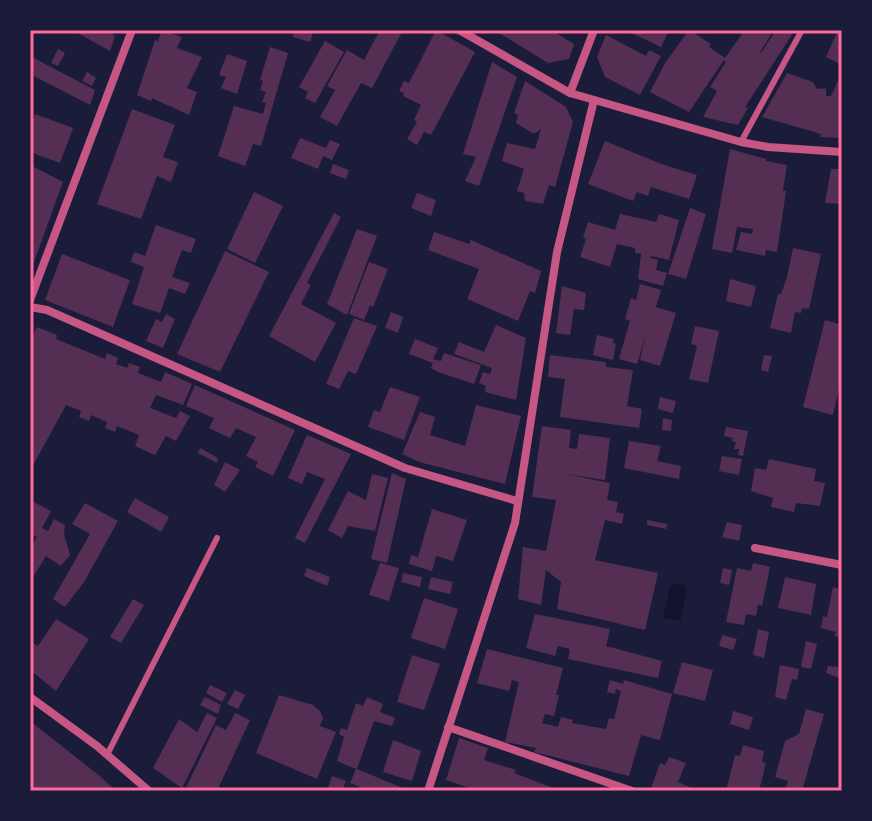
<svg xmlns="http://www.w3.org/2000/svg" width="872" height="821" font-family="'Asap Condensed',sans-serif">
<rect width="100%" height="100%" fill="#1b1b3a"/>
<polygon fill="#12122b" points="675,584 684,585 687,590 680,621 663,618 670,587"/>
<g fill="#542f53">
<polygon points="72,30 105,30 115,36 110,51"/>
<polygon points="162,30 182,37 177,48 202,57 187,88 197,92 189,115 152,98 151,101 137,95 155,40 158,41"/>
<polygon points="295,30 314,30 310,42 293,37"/>
<polygon points="380,30 403,30 372,88 361,83 337,126 320,117 335,90 327,86 347,50 364,60"/>
<polygon points="436,30 475,52 431,135 424,132 417,145 407,139 417,122 414,120 421,105 403,96 404,93 399,91 404,81 409,83"/>
<polygon points="494,30 551,30 574,44 569,59 548,63"/>
<polygon points="625,30 669,30 661,47"/>
<polygon points="689,30 711,44 709,47 725,58 745,30 774,30 760,52 761,53 776,30 795,30 745,107 748,108 738,125 703,117 717,91 710,87 726,62 724,60 689,112 650,92 665,63"/>
<polygon points="838,30 842,30 842,65 826,57"/>
<polygon points="606,35 646,56 649,50 661,56 640,95 605,77 597,57"/>
<polygon points="325,41 344,52 315,103 305,98 308,92 299,87"/>
<polygon points="270,47 288,53 261,146 253,144 245,166 218,156 234,106 263,114 266,103 262,102 266,92 260,90 263,81 260,80"/>
<polygon points="58,49 65,53 58,66 51,63"/>
<polygon points="227,54 247,61 237,94 221,88 226,77 219,75"/>
<polygon points="30,56 95,90 90,105 30,74"/>
<polygon points="492,62 517,77 479,186 465,181 476,157 463,154"/>
<polygon points="87,72 96,78 92,86 82,81"/>
<polygon points="842,72 842,138 820,137 821,134 762,117 787,73 813,82 817,89 826,88 826,96 831,96"/>
<polygon points="525,81 566,107 573,122 555,187 549,185 543,204 525,201 524,193 517,191 524,169 502,161 507,143 535,149 541,129 534,134 516,123 518,115 514,113"/>
<polygon points="132,109 175,125 163,157 178,162 171,182 157,176 141,219 97,204"/>
<polygon points="35,114 73,128 60,163 30,152 30,127"/>
<polygon points="300,138 326,148 330,140 340,144 332,160 323,156 318,169 291,158"/>
<polygon points="605,141 664,165 697,175 689,199 651,187 648,196 637,192 633,201 588,184"/>
<polygon points="730,149 766,159 766,161 787,165 783,191 786,191 777,252 766,250 765,256 736,250 741,232 752,234 753,229 737,227 732,253 712,249"/>
<polygon points="333,164 349,170 346,179 330,173"/>
<polygon points="30,165 63,182 30,273"/>
<polygon points="831,169 842,169 842,204 825,203"/>
<polygon points="254,192 283,206 255,263 227,249"/>
<polygon points="417,193 436,200 431,216 411,208"/>
<polygon points="690,208 706,214 686,279 668,274"/>
<polygon points="334,213 341,217 307,283 311,285 301,304 336,323 315,362 269,336"/>
<polygon points="620,214 656,222 659,214 679,220 669,260 651,256 650,258 658,260 656,270 667,273 663,286 638,279 641,254 635,253 635,248 617,244 610,267 580,257 586,239 583,238 588,222 615,230"/>
<polygon points="156,225 196,239 191,253 182,250 172,277 190,283 185,294 169,288 160,313 132,304 144,267 131,262 134,252 145,256"/>
<polygon points="357,229 377,236 347,315 327,304"/>
<polygon points="434,232 469,244 471,240 541,271 535,293 530,291 518,321 467,299 479,269 428,250"/>
<polygon points="793,248 821,254 809,309 802,308 801,313 795,312 791,333 770,328 778,294 781,294 787,277"/>
<polygon points="225,251 269,272 220,372 177,354"/>
<polygon points="62,254 130,280 113,327 45,300"/>
<polygon points="369,262 388,269 373,307 370,305 364,320 349,314"/>
<polygon points="730,279 756,286 751,307 726,301"/>
<polygon points="640,284 661,290 656,307 676,313 660,366 640,360 646,334 637,364 619,359 630,321 625,319 631,298 636,300"/>
<polygon points="562,286 586,293 584,310 574,309 570,335 556,333"/>
<polygon points="391,312 403,317 398,333 385,328"/>
<polygon points="166,314 175,319 163,348 146,341 156,319 162,322"/>
<polygon points="354,318 377,326 356,374 348,371 339,389 326,384"/>
<polygon points="825,320 842,325 842,377 833,415 803,407"/>
<polygon points="496,325 526,338 516,400 485,392 486,386 479,383 483,372 490,374 492,368 454,354 459,342 484,352"/>
<polygon points="695,326 719,331 708,383 689,379 697,346 691,344"/>
<polygon points="37,327 57,335 56,339 105,359 107,353 118,358 116,364 127,368 129,363 140,367 138,373 161,382 165,372 192,384 183,405 156,395 150,408 176,418 180,411 190,416 176,441 166,436 155,455 135,446 139,435 117,426 115,432 105,428 107,422 91,415 89,421 79,417 81,411 66,405 30,471 30,340"/>
<polygon points="597,335 614,339 613,343 616,344 613,360 593,355"/>
<polygon points="415,339 438,348 433,359 441,361 444,353 481,365 474,384 438,372 431,368 433,363 409,354"/>
<polygon points="550,355 606,362 606,367 633,370 627,406 642,409 639,428 560,417 565,379 548,377"/>
<polygon points="764,355 772,356 768,372 761,370"/>
<polygon points="195,385 295,430 273,476 255,467 258,462 246,456 256,437 236,428 230,438 209,428 214,418 186,406"/>
<polygon points="390,387 420,397 404,440 368,427 374,410 380,412"/>
<polygon points="660,397 676,401 673,413 658,409"/>
<polygon points="476,405 521,416 505,484 419,462 402,454 420,412 435,417 430,435 465,446"/>
<polygon points="663,418 672,420 671,431 662,430"/>
<polygon points="542,426 571,430 569,448 577,449 579,434 610,438 605,480 565,474 610,483 607,500 618,502 616,512 624,514 622,524 605,520 595,560 658,573 645,630 557,609 561,582 546,570 541,605 518,599 523,547 546,551 556,500 532,497"/>
<polygon points="726,427 748,431 743,456 738,455 739,449 734,449 736,442 732,441 733,438 724,436"/>
<polygon points="307,435 351,454 305,543 295,538 325,479 307,472 302,484 288,478"/>
<polygon points="629,441 661,446 657,461 681,466 679,479 624,468"/>
<polygon points="200,448 218,458 217,463 198,453"/>
<polygon points="722,456 742,459 739,475 719,471"/>
<polygon points="769,459 816,469 814,481 825,483 820,506 796,503 794,512 771,507 773,498 751,491 755,468 766,470"/>
<polygon points="225,462 240,470 225,492 214,485"/>
<polygon points="392,473 406,479 387,563 371,559"/>
<polygon points="372,474 388,478 375,531 348,526 342,538 328,530 348,491 366,500"/>
<polygon points="135,498 169,517 161,532 127,512"/>
<polygon points="30,500 51,511 42,528 48,531 54,519 65,525 64,534 70,555 61,566 46,556 30,582 30,549 37,537 30,534"/>
<polygon points="85,503 118,521 84,582 65,607 53,599 90,534 72,524"/>
<polygon points="432,509 467,520 453,561 436,556 432,571 409,564 411,555 418,557"/>
<polygon points="647,520 667,524 666,529 647,525"/>
<polygon points="727,522 742,525 739,541 722,537"/>
<polygon points="380,563 399,568 389,601 369,595"/>
<polygon points="753,563 770,567 762,606 758,604 756,616 746,614 744,625 726,622 737,568 751,571"/>
<polygon points="307,568 330,577 327,586 304,576"/>
<polygon points="723,568 732,570 729,585 720,583"/>
<polygon points="403,573 422,577 420,587 401,582"/>
<polygon points="431,577 453,582 450,594 428,589"/>
<polygon points="785,577 816,584 811,615 778,608"/>
<polygon points="833,587 842,589 842,638 834,636 836,632 821,628 823,616 827,617"/>
<polygon points="424,598 458,609 445,649 411,638"/>
<polygon points="133,599 144,605 121,643 110,637"/>
<polygon points="535,614 610,629 606,646 662,661 658,678 568,659 570,649 558,646 555,656 526,648"/>
<polygon points="56,619 89,639 56,691 30,670 30,642 38,646"/>
<polygon points="758,629 769,632 764,658 753,655"/>
<polygon points="722,635 737,639 733,650 719,646"/>
<polygon points="806,641 817,644 811,669 801,667"/>
<polygon points="487,649 563,668 556,695 559,695 554,716 545,714 542,723 558,727 561,717 573,720 572,723 606,729 609,718 614,719 621,691 616,689 615,694 607,692 610,680 623,684 624,680 672,694 660,740 641,735 629,776 534,752 536,748 505,742 519,682 512,680 509,691 477,683"/>
<polygon points="412,655 440,664 424,710 397,702"/>
<polygon points="682,662 713,670 705,701 673,693"/>
<polygon points="780,665 799,669 797,680 792,679 786,700 775,697"/>
<polygon points="828,666 839,667 838,670 842,671 842,679 826,673"/>
<polygon points="210,685 227,693 222,702 206,693"/>
<polygon points="235,690 245,695 238,709 227,704"/>
<polygon points="279,695 313,705 320,711 323,718 320,726 336,732 317,779 256,753"/>
<polygon points="205,697 221,705 218,714 200,705"/>
<polygon points="367,697 383,704 380,712 395,718 392,726 374,721 357,769 410,791 370,791 350,783 356,769 337,761 344,737 339,734 341,728 347,730 356,703 363,706"/>
<polygon points="806,709 824,714 802,791 789,791 785,790 788,781 775,777 785,741 799,734"/>
<polygon points="733,711 753,717 749,730 730,724"/>
<polygon points="207,713 217,718 182,788 153,768 179,719 197,732"/>
<polygon points="235,713 250,720 217,791 185,790 216,725 226,730"/>
<polygon points="30,721 101,777 116,791 30,791"/>
<polygon points="459,738 488,748 484,760 516,770 514,773 561,791 478,791 446,780"/>
<polygon points="393,740 421,751 412,781 383,772"/>
<polygon points="743,745 764,751 762,762 766,763 759,791 726,791 735,755 740,756"/>
<polygon points="669,757 686,763 678,782 699,791 659,791 651,788 660,763 665,765"/>
<polygon points="332,776 346,781 342,791 327,791"/>
</g>
<g fill="none" stroke-linecap="round" stroke-linejoin="round">
<g stroke="#c65784" stroke-width="6">
<polyline points="741,142 802,30"/>
<polyline points="107,755 217,538"/>
</g>
<g stroke="#c65784" stroke-width="8">
<polyline points="459,30 570,93 741,142 768,147 842,152"/>
<polyline points="570,93 594,30"/>
<polyline points="30,300 132,30"/>
<polyline points="30,307 47,310 405,468 517,501"/>
<polyline points="755,548 842,565"/>
<polyline points="30,697 97,746 149,791"/>
<polyline points="448,727 632,791"/>
<polyline points="428,791 515,523 557,252 594,100"/>
</g>
</g>
<rect width="872" height="821" fill="none" stroke="#1b1b3a" stroke-width="64"/>
<rect x="32" y="32" width="808" height="757" fill="none" stroke="#ff6b9d" stroke-width="3"/>
</svg>
